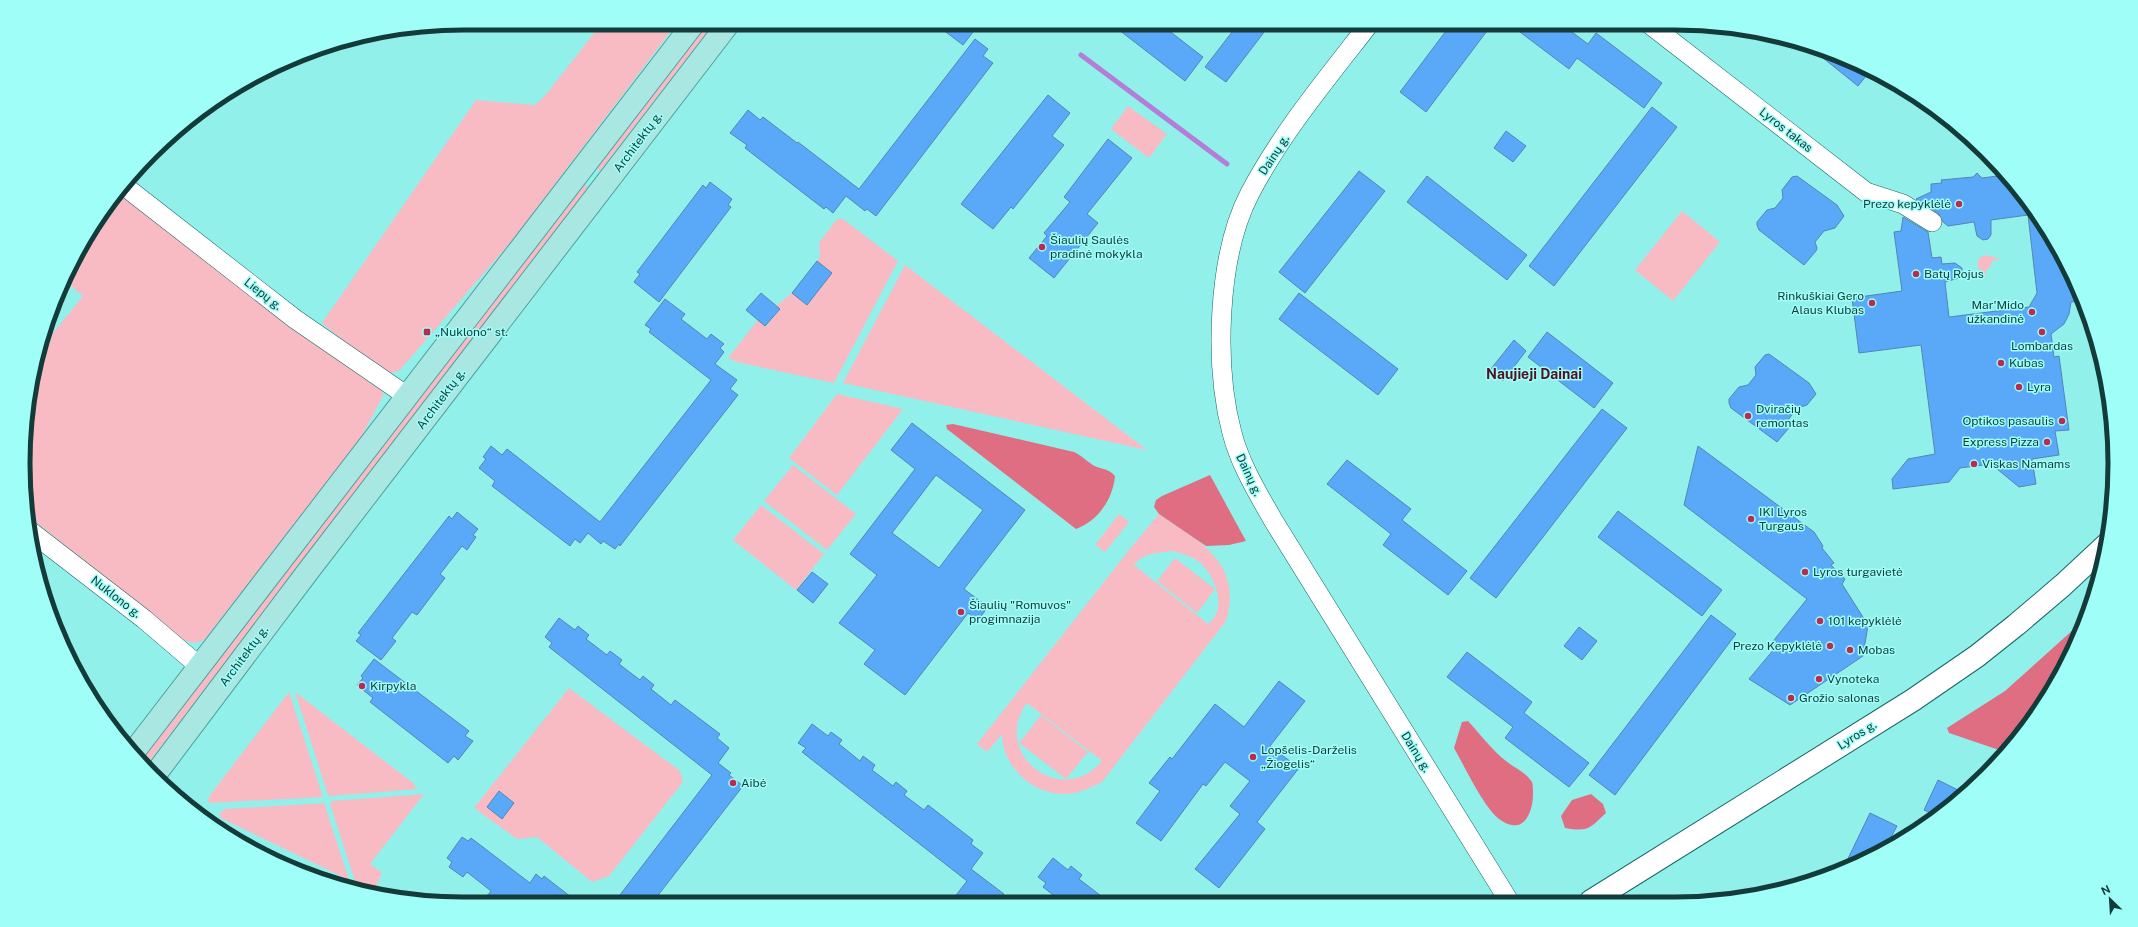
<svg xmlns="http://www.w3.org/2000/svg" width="2138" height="927" font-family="'Public Sans',sans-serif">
<rect width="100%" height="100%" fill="#92f0eb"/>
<g fill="#f9bbc3" fill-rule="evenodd">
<polygon points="602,23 677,23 510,243 399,371 387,373 374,366 322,323 476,100 535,105 544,97"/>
<polygon points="707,23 714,23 599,172 597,166"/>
<polygon points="1128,106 1167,134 1149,158 1111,129"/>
<polygon points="585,185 587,186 586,191 145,767 139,761 581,187"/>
<polygon points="121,189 382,388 383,396 360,439 204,640 195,643 183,640 28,516 23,463 31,378 40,349 83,296 64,280 82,243"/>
<polygon points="1682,211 1720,242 1673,301 1635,270"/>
<polygon points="837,219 843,219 898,261 834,383 737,362 728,358 758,320 766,326 780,309 776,306 792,293 807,305 832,273 817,261 820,256 819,243"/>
<path d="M1984 255 1998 258V260L1992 261 1990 267 1986 270V275L1983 277C1980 268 1972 262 1984 255Z"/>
<polygon points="905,265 1147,450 843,383"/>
<polygon points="837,394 903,409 837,495 789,458"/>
<polygon points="793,465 856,514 827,550 764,501"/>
<polygon points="761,505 824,554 796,590 733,540"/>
<polygon points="1119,514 1129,522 1105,552 1095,545"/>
<path d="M1159 514C1200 542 1243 563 1226 621L1102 782C1090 788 1076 795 1061 794 1030 792 1002 765 1002 734L987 752 977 744 1133 545ZM1174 551C1181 554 1191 556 1198 561 1211 571 1224 597 1216 614 1215 618 1211 621 1208 624L1134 565C1144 552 1159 553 1174 551ZM1027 703 1102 761C1061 810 990 752 1027 703Z"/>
<polygon points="1175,558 1215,589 1197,613 1157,581"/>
<path d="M569 688 680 771 683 782 609 876 592 882 537 837 517 839 474 808ZM499 791 514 803 502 819 487 807Z"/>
<polygon points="289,692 323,797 210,803 208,801 210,795"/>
<polygon points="295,692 413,783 417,789 331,796 328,795"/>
<polygon points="1041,715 1088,752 1066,779 1019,743"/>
<polygon points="424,794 370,864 382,873 373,893 356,884 330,804 332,801"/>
<polygon points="324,803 349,880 221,818 219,815 224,809"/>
</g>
<g fill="#df6e82">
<path d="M953 424 1074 452C1081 455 1084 459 1090 463 1098 470 1108 467 1115 476 1113 499 1098 521 1076 529L947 429 946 425Z"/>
<polygon points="1210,475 1246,541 1229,545 1206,546 1159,514 1154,507 1156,500 1162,496"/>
<polygon points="2084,620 2041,708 2008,751 2002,751 1949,733 1947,728 2005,691"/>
<path d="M1468 721C1480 734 1492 750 1506 761 1514 768 1526 772 1532 782 1533 785 1533 790 1533 794 1533 812 1524 835 1502 821 1485 811 1465 767 1454 748L1462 722Z"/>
<path d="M1591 794 1603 804 1606 813C1589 829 1588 832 1565 828L1561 816 1572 800Z"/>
</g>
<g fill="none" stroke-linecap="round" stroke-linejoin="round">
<polyline stroke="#b47dd8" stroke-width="5" points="1081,55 1227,164"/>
</g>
<g fill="#5aa9f9" stroke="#5684b5" fill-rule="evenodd">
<polygon points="934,23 980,23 963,45"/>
<polygon points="1110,23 1159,23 1203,57 1185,81"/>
<polygon points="1239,23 1271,23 1226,82 1205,67"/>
<polygon points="1452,23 1493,23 1426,112 1400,92"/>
<polygon points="1508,23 1560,23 1588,44 1596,33 1662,83 1644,108 1577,58 1569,69"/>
<polygon points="975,39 988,49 983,56 993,63 876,216 867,209 865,211 846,196 833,213 826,207 824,209 745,148 747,145 730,133 748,110 760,120 763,117 797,143 798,142 859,189"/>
<polygon points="1815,46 1816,46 1870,71 1858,86 1813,50"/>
<polygon points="1048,95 1070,113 1052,136 1064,145 1013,209 1011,207 993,229 961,204"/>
<polygon points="1652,107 1677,127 1554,286 1529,266"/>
<polygon points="1506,131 1526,146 1513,162 1494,148"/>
<polygon points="1108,139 1132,158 1087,214 1098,223 1054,278 1029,258 1047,236 1044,233 1070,202 1064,197"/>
<polygon points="1359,171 1385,191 1305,293 1279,272"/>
<polygon points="1977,173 1982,178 2005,175 2024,196 2070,269 2082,301 2071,302 2069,314 2064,324 2051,334 2054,357 2059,356 2069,430 2055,431 2059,455 2032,459 2036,484 2019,487 1991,464 1960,468 1949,482 1893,489 1892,479 1908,459 1935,454 1921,345 1859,353 1852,298 1902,291 1894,232 1901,231 1903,217 1928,232 1932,258 1941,257 1942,264 1955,263 1962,268 1962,273 1959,278 1945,282 1949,317 2029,307 2037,293 2028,215 1991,220 1991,235 1988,239 1983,240 1977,236 1974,222 1948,226 1943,222 1938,213 1916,199 1931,192 1931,184 1942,183 1941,180 1973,177"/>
<polygon points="1427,176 1527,255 1507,280 1407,202"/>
<polygon points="1797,176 1837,205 1844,216 1835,228 1824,231 1815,242 1817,248 1816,251 1804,265 1759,230 1757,225 1757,222 1767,210 1775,208 1783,198 1782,190 1792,177"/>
<polygon points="710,182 732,199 728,205 731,207 659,302 634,282 640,274 637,272 703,185 706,188"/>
<polygon points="817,261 832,273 807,305 792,293"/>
<polygon points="761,293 780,309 765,326 746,310"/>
<polygon points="1299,293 1398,369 1378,395 1279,319"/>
<polygon points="665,299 685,314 681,319 707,339 711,334 724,344 720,348 724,352 715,364 737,380 730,389 738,395 620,546 619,544 615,549 603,541 601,544 588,533 580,543 575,539 570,546 492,486 495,481 479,468 486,459 483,457 491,446 502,455 507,449 600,522 711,380 649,332 651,329 645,325"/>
<polygon points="1547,332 1613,383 1594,408 1528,357"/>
<polygon points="1514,340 1526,351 1503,381 1490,370"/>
<polygon points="1769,354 1809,383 1816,394 1807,405 1797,408 1788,420 1790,425 1788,429 1777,442 1731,408 1729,403 1729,399 1739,387 1748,385 1756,375 1755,367 1765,355"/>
<polygon points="1602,409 1627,428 1496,598 1470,578"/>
<path d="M912 423 1025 510 964 589 988 607 978 620 968 613 905 695 864 664 875 650 839 623 877 575 850 554 915 469 891 450ZM936 475 983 510 939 568 892 533Z"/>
<polygon points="1698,446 1814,532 1823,546 1822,548 1834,563 1831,565 1845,579 1842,584 1868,625 1863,656 1790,705 1749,679 1775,648 1770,645 1807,599 1684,505"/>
<polygon points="1347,460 1411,509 1402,520 1467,571 1448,595 1383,545 1391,534 1327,484"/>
<polygon points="1618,511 1722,590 1702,616 1598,537"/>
<polygon points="457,512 478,529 473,535 476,537 467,550 462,546 440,574 445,578 417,615 412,612 392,638 396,641 381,660 356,641 361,635 358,633 449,516 452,519"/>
<polygon points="812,572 828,584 813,603 797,590"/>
<polygon points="1711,615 1736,634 1615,795 1589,775"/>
<polygon points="559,618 575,630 578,626 589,635 586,639 607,655 610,651 622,660 619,664 640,680 643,676 654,685 651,689 671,705 675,700 720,734 717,738 729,748 718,763 731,773 729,775 743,786 652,903 613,904 712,775 549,647 552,643 545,637"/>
<polygon points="1579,627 1597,641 1582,660 1564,646"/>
<polygon points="1467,652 1532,702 1524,713 1589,763 1569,787 1505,738 1513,727 1447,677"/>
<polygon points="374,659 469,731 465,736 473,741 458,760 454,756 448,763 370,702 373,698 357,685 363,678 361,676"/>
<polygon points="1279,681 1305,701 1270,746 1299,768 1257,822 1265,829 1219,888 1195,869 1240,814 1230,806 1250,781 1225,762 1206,786 1203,784 1161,841 1136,823 1160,791 1149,783 1170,757 1172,759 1215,704 1244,727"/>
<polygon points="812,724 828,736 831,732 842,740 839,744 860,761 863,756 875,765 872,770 893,786 896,782 907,791 904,795 924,810 928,805 973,840 971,844 983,853 971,869 1004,894 997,902 950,903 967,881 802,752 806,748 798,743"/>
<polygon points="1938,780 1964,793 1937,816 1924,810"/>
<polygon points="499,791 514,803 502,819 487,807"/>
<polygon points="1870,813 1897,826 1887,845 1842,871"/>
<polygon points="462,837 468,841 471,838 530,883 536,874 542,879 544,876 580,904 497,904 487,896 491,891 467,872 463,877 449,867 452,862 447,858"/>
<polygon points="1053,858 1068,870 1071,866 1082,875 1079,879 1109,902 1062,902 1057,898 1043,887 1046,883 1038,877"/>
</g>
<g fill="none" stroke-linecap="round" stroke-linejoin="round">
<defs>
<g id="street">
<path d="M1370 23C1328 77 1282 132 1250 193 1217 256 1214 365 1232 433 1240 464 1257 492 1273 520L1509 901"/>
<polyline points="1648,23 1866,192 1903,204 1932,222"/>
<polyline points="123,185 295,319 407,396"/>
<polyline points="30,531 144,619 199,666"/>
</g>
<polyline id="secondary" points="1591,901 1913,700 1977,656 2016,625 2063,585 2106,545"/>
<g id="primary">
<polyline points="132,754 694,23"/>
<polyline points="154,776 306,574 729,23"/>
</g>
</defs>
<use href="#street" stroke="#196764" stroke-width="20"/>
<use href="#secondary" stroke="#196764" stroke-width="24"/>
<use href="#primary" stroke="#4fa09c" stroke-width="24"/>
<use href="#street" stroke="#fff" stroke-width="19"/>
<use href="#secondary" stroke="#fff" stroke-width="22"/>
<use href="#primary" stroke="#a9e7e3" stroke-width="22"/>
</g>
<g fill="#bb2a51" stroke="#9ffef8" stroke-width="1.5">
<circle cx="1959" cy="204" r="4"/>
<circle cx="1042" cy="247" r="4"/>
<circle cx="1916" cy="274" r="4"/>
<circle cx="1872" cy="303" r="4"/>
<circle cx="2032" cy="312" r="4"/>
<rect x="423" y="328" width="8" height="8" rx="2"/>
<circle cx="2042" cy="332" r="4"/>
<circle cx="2001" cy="363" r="4"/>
<circle cx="2019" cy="387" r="4"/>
<circle cx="1748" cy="416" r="4"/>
<circle cx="2062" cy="421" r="4"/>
<circle cx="2047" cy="442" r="4"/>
<circle cx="1974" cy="464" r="4"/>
<circle cx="1751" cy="519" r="4"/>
<circle cx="1805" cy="572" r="4"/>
<circle cx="961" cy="612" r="4"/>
<circle cx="1820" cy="621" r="4"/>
<circle cx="1830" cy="646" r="4"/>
<circle cx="1850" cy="650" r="4"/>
<circle cx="1819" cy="679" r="4"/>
<circle cx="362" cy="686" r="4"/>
<circle cx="1791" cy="698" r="4"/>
<circle cx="1253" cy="757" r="4"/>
<circle cx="733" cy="783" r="4"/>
</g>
<g text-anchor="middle" stroke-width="3" stroke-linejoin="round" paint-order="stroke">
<g font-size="12" fill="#123b39" stroke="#9ffef8">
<text transform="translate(1786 130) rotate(38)" y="4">Lyros takas</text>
<text transform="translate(638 142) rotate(-53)" y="4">Architektų g.</text>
<text transform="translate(1274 155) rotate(-57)" y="4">Dainų g.</text>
<text transform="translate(263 294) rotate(38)" y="4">Liepų g.</text>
<text transform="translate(441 399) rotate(-53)" y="4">Architektų g.</text>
<text transform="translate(1249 475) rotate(65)" y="4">Dainų g.</text>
<text transform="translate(116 597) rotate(38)" y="4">Nuklono g.</text>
<text transform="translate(244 656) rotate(-53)" y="4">Architektų g.</text>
<text transform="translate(1857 735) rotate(-32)" y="4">Lyros g.</text>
<text transform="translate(1416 752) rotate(58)" y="4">Dainų g.</text>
</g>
<g font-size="12" fill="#123b39" stroke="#9ffef8" text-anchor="start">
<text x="1951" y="208" text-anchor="end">Prezo kepyklėlė</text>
<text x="1050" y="244">Šiaulių Saulės<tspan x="1050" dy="14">pradinė mokykla</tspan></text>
<text x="1924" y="278">Batų Rojus</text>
<text x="1864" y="300" text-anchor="end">Rinkuškiai Gero<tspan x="1864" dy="14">Alaus Klubas</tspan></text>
<text x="2024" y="309" text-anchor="end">Mar'Mido<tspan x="2024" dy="14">užkandinė</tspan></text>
<text x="435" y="336">„Nuklono“ st.</text>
<text x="2042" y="350" text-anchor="middle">Lombardas</text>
<text x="2009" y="367">Kubas</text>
<text x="2027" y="391">Lyra</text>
<text x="1756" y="413">Dviračių<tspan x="1756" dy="14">remontas</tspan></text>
<text x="2054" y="425" text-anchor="end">Optikos pasaulis</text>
<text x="2039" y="446" text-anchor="end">Express Pizza</text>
<text x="1982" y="468">Viskas Namams</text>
<text x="1759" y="516">IKI Lyros<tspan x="1759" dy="14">Turgaus</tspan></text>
<text x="1813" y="576">Lyros turgavietė</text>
<text x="969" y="609">Šiaulių "Romuvos"<tspan x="969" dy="14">progimnazija</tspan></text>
<text x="1828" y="625">101 kepyklėlė</text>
<text x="1822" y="650" text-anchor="end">Prezo Kepyklėlė</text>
<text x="1858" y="654">Mobas</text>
<text x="1827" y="683">Vynoteka</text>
<text x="370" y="690">Kirpykla</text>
<text x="1799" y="702">Grožio salonas</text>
<text x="1261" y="754">Lopšelis-Darželis<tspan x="1261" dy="14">„Žiogelis“</tspan></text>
<text x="741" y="787">Aibė</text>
</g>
<g font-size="14" font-weight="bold" fill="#540f21" stroke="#9ffef8">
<text x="1534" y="379">Naujieji Dainai</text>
</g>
</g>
<path d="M0 0H2138V927H0ZM463 30H1675A433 433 0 0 1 2108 463V464A433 433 0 0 1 1675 897H463A433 433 0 0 1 30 464V463A433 433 0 0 1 463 30Z" fill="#9ffef8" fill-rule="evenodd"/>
<path fill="none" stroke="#123b39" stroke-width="5" d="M463 30H1675A433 433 0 0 1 2108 463V464A433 433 0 0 1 1675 897H463A433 433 0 0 1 30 464V463A433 433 0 0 1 463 30Z"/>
<g transform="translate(2110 899) rotate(335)" stroke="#9ffef8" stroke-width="3" paint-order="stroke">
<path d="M0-3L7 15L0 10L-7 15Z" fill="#123b39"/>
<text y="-6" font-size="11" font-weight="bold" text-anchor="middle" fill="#123b39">N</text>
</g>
</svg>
